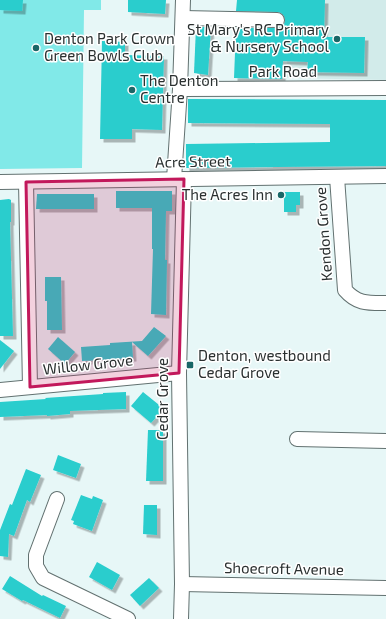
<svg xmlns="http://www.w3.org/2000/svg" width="386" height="619" font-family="'Exo 2',sans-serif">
<defs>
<filter id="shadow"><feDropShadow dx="3.5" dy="3.5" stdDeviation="0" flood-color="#0004"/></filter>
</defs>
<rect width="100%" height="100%" fill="#e7f7f7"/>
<polygon fill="#d2ebea" points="288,0 386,0 386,80 287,78"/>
<polygon fill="#81e9e8" points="0,0 101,0 101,10 84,10 82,168 0,169"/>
<g fill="#29cdcd" filter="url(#shadow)">
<polygon points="0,0 23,0 22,11 0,10"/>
<polygon points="128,0 166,0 165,14 128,12"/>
<polygon points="237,0 325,0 324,37 365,37 364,73 307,72 308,62 283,61 282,79 234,78 236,28 277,28 281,27 284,24 285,21 284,16 281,13 278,12 236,11"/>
<polygon points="196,27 211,27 208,75 194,73"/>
<polygon points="102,41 125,42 125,55 164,56 162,130 132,129 132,139 100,139"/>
<polygon points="188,99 386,100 386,166 186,168 186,144 330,142 330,124 188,123"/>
<polygon points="116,191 172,191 172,211 166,211 165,260 167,260 166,315 151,314 153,249 152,249 152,208 116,208"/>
<polygon points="284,192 300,192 300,205 296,205 296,212 284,212"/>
<polygon points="37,194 94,194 94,209 36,209"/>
<polygon points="9,199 11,200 11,222 10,222 13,336 0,336 0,200"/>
<polygon points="45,277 61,277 62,330 47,330 47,301 45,301"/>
<polygon points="154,327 166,336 148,356 132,342 133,358 82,361 81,347 110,345 110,343 142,341"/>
<polygon points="58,337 75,352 65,364 48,349"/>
<polygon points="0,340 14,351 0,369"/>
<polygon points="126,392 126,409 70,411 70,414 47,416 47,415 0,417 0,402 46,399 45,398 103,394 103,393"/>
<polygon points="143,392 164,409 151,423 131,406"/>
<polygon points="148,430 163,430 163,481 146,481"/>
<polygon points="58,455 81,464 76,478 53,470"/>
<polygon points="26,469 41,475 30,502 27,500 14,536 9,534 8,557 0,556 0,530 10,504 12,505"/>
<polygon points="81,495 92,499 93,496 103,500 92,531 73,524 74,521 71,520"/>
<polygon points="144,505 157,505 157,535 143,534"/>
<polygon points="97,562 120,575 112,590 89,577"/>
<polygon points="10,576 42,596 43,595 66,606 60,618 23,600 22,601 2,589"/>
<polygon points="149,578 159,588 140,606 130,595"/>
</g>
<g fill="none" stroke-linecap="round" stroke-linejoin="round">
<defs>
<g id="minor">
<polyline points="183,18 277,20"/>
<polyline points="180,89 386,88"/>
<path d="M337 177 345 290C357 304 368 303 386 303"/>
<polyline points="174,179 180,89 183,0"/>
<polyline points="0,182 386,176"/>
<polyline points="26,182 30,387"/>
<polyline points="0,390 179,373"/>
<polyline points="297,439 386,441"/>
<polyline points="57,499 36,555 36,566 43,578 128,619"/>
<polyline points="182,584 386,588"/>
<polyline points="181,619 182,584 179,373 184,179"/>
</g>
</defs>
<use href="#minor" stroke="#627170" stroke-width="16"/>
<use href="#minor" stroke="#fff" stroke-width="14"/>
</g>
<path fill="#c2185b" fill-opacity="0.2" stroke="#c2185b" stroke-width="3" stroke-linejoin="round" d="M184 179 179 373 30 387 26 182Z"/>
<g fill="#1a6767" stroke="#fff" stroke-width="1.5">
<circle cx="337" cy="39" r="4"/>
<circle cx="36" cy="48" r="4"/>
<circle cx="132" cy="90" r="4"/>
<circle cx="281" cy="195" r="4"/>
<rect x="186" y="361" width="8" height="8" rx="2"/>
</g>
<g text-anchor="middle" stroke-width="3" stroke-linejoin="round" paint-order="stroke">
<g font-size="15" fill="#2a3030" stroke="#fff" text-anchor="start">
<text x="329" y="35" text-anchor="end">St Mary's RC Primary<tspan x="329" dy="17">&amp; Nursery School</tspan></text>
<text x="44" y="44">Denton Park Crown<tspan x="44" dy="17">Green Bowls Club</tspan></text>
<text x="140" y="86">The Denton<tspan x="140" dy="17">Centre</tspan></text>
<text x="273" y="200" text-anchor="end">The Acres Inn</text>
<text x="198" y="361">Denton, westbound<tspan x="198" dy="17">Cedar Grove</tspan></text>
</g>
<g font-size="15" fill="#2a3030" stroke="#fff">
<text x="283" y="77">Park Road</text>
<text transform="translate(193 162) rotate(-1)" y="5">Acre Street</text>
<text transform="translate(324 234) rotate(-94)" y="5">Kendon Grove</text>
<text transform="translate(88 365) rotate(-6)" y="5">Willow Grove</text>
<text transform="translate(163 399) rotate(-90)" y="5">Cedar Grove</text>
<text transform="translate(284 569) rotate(1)" y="5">Shoecroft Avenue</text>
</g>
</g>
</svg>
